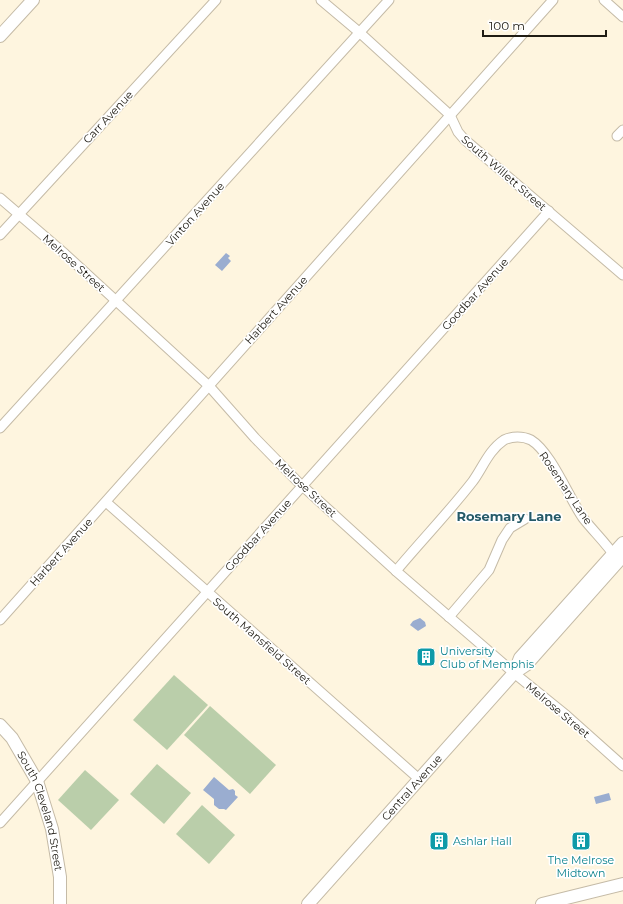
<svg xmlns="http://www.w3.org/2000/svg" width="623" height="904" font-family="Montserrat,sans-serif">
<rect width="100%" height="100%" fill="#fef5df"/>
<g fill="#baceaa">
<polygon points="174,675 208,705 167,750 133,720"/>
<polygon points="210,706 276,765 250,794 184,735"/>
<polygon points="157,764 191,793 164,824 130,794"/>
<polygon points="85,770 119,800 91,830 58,800"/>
<polygon points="202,805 235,835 209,864 176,834"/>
</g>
<g fill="#9aadd0">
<polygon points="226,253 230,256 228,258 231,261 222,271 215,265"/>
<polygon points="420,618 425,622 426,626 418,631 410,625 413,621"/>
<polygon points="214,777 229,790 233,789 235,791 235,795 238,797 226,810 224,809 219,809 214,805 214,799 203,790"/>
<polygon points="609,793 611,800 596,804 594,797"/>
</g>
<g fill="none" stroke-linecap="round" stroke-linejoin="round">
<defs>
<g id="minor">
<polyline points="321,0 359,32 450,115 458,132 464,139 623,275"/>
<polyline points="604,0 623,17"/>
<polyline points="617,136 623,130"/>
<polyline points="0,198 65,254 209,386 255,438 297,481 396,571 514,673 566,715 623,766"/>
<polyline points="0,235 216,0"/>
<polyline points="0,428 389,0"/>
<polyline points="106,502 419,779"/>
<path d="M396 571C421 541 449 512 473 481 483 467 489 450 504 440 512 436 523 436 531 440 551 452 569 498 583 518 594 532 607 544 616 558"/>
<polyline points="449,617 489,570 502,540 510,528 525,519"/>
<polyline points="0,620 553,0"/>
<polyline points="0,823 549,211"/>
</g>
<g id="major">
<polyline points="0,36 33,0"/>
<polyline points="514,673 520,658 623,543"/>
<path id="s1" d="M0 725 12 738 37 781 52 829 60 877V904"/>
<path id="s2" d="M308 904 514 673 526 665 623 556"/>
<polyline points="542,904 623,884"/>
</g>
</defs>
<use href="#minor" stroke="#c5bba7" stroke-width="11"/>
<use href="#major" stroke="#c5bba7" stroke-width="14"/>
<use href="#minor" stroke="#fff" stroke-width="9"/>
<use href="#major" stroke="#fff" stroke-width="12"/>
</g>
<defs>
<symbol id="building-square" viewBox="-11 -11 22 22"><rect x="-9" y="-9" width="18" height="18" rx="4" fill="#0f9aa8" stroke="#fff"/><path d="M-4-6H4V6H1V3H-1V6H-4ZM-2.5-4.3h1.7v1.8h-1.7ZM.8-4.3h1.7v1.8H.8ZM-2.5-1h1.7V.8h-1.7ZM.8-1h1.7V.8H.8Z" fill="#fff"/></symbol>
</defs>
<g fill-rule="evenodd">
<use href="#building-square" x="415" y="646" width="22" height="22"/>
<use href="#building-square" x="428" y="830" width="22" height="22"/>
<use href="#building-square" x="570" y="830" width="22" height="22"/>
</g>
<g text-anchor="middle" stroke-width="3.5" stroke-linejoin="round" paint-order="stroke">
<g font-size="11" fill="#1f1c14" stroke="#fff">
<text transform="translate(108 117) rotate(-47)" y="4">Carr Avenue</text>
<text transform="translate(504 173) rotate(41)" y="4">South Willett Street</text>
<text transform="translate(195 214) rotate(-48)" y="4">Vinton Avenue</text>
<text transform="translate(74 263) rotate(42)" y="4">Melrose Street</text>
<text transform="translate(475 294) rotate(-48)" y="4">Goodbar Avenue</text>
<text transform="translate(276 310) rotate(-48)" y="4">Harbert Avenue</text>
<text transform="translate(306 488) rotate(43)" y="4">Melrose Street</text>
<text transform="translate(566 488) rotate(56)" y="4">Rosemary Lane</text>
<text transform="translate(258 535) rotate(-48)" y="4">Goodbar Avenue</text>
<text transform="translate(61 552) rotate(-48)" y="4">Harbert Avenue</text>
<text transform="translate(262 641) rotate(41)" y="4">South Mansfield Street</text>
<text transform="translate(558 710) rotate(40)" y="4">Melrose Street</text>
<text dy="4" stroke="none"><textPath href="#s2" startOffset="156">Central Avenue</textPath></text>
<text dy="4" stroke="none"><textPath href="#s1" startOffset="97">South Cleveland Street</textPath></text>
</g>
<g font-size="11" fill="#0d838f" stroke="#fff" text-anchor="start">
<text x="440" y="655">University<tspan x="440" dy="13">Club of Memphis</tspan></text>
<text x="453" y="845">Ashlar Hall</text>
<text x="581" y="864" text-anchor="middle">The Melrose<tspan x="581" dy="13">Midtown</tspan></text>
</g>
<g font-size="13" font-weight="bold" fill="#255a68" stroke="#fff">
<text x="509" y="521">Rosemary Lane</text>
</g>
</g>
<path d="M483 30v6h123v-6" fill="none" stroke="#1f1c14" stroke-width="2"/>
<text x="489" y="30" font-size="12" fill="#1f1c14" stroke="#ffffff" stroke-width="3" paint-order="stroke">100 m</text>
</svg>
